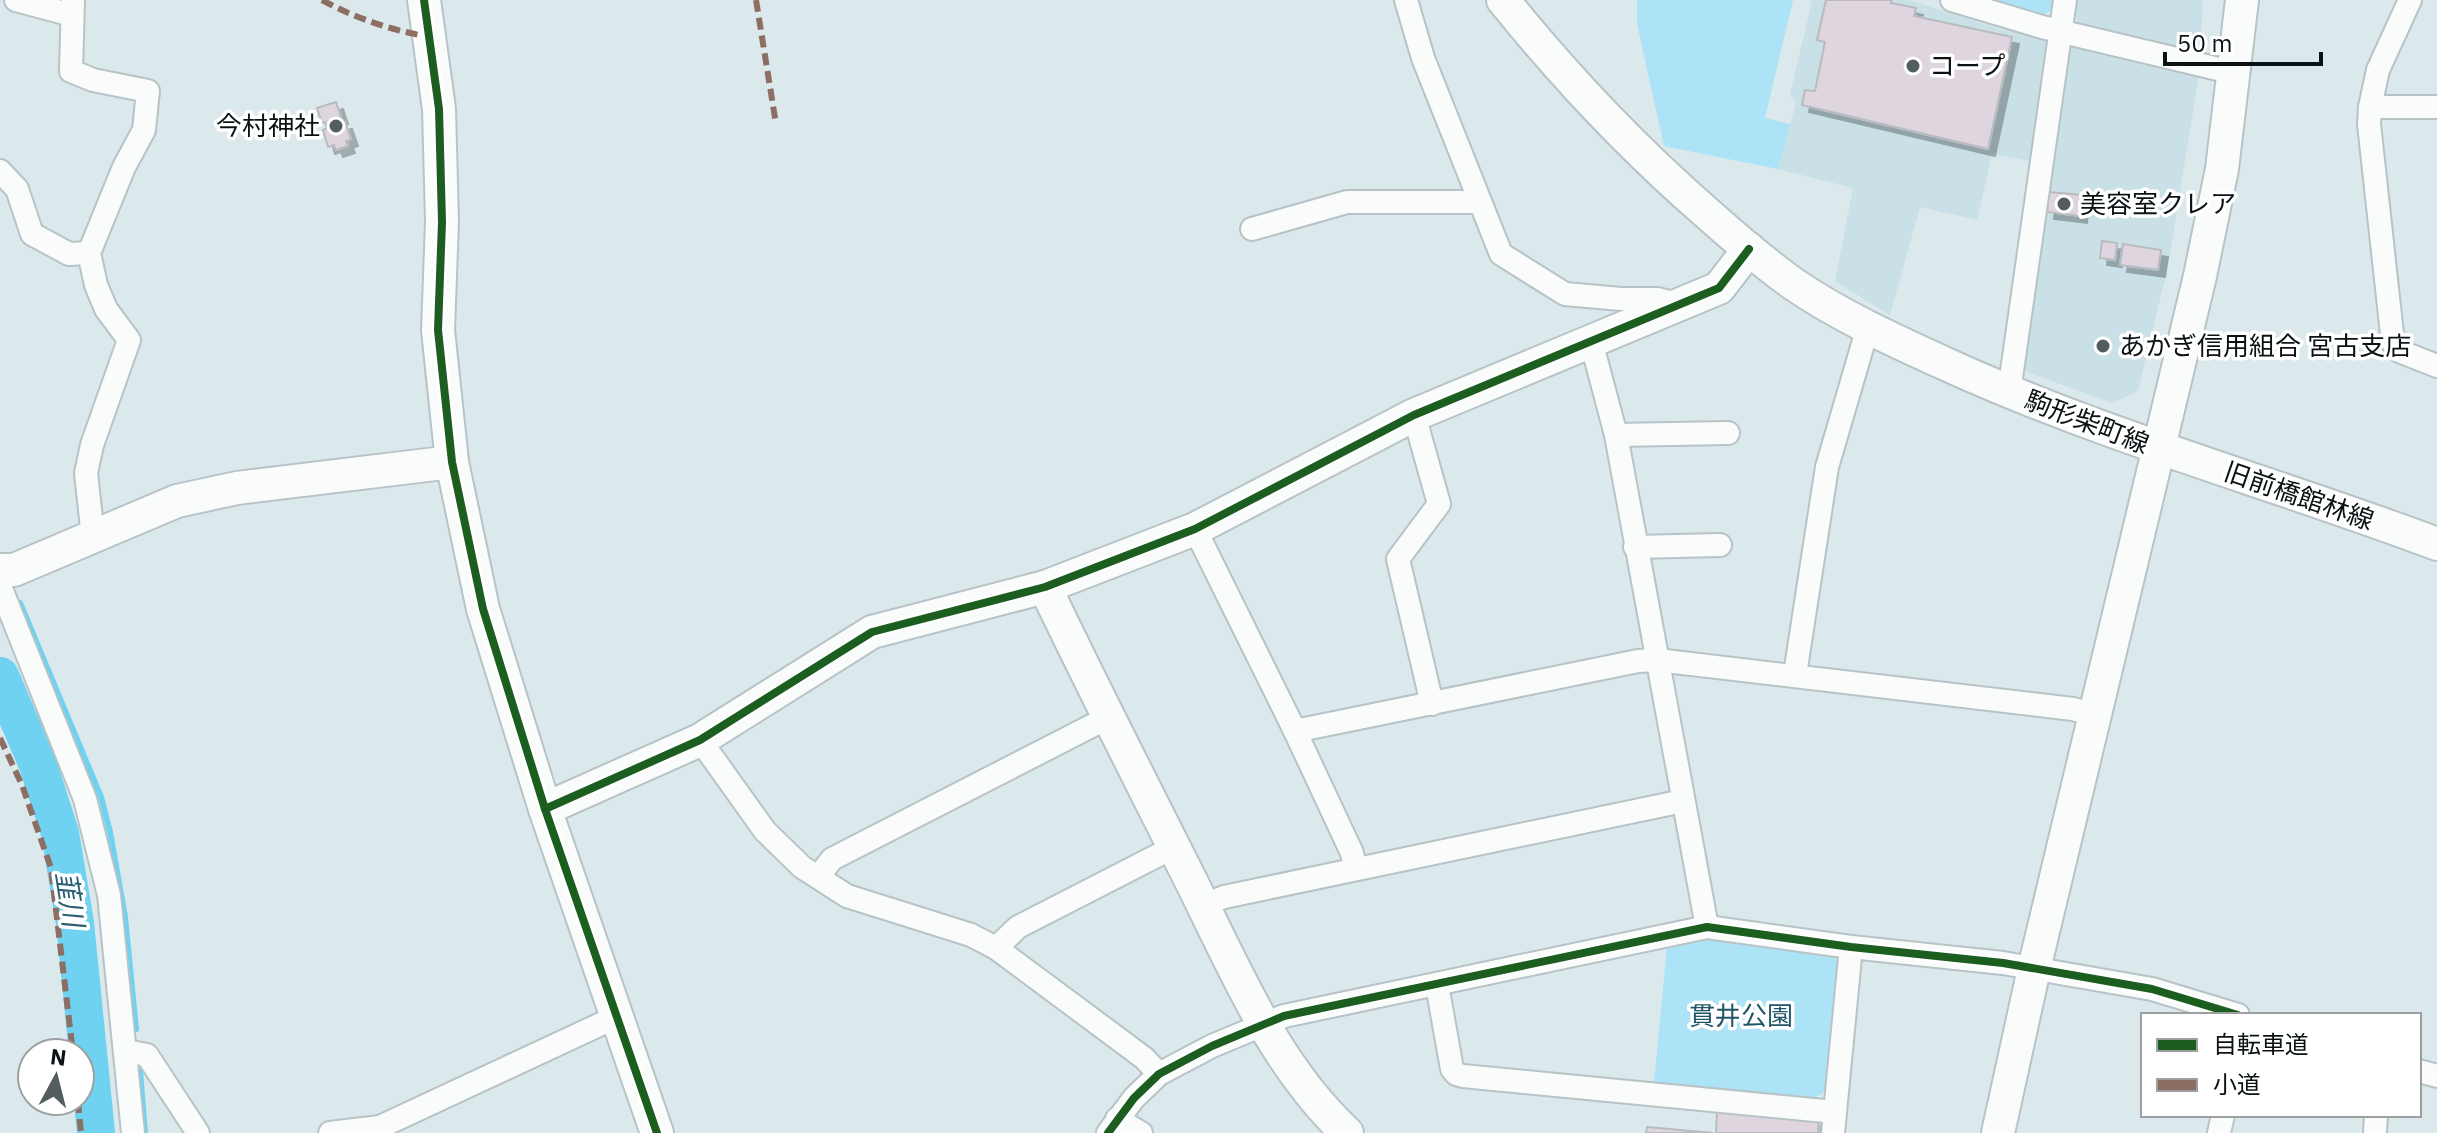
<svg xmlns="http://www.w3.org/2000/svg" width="2437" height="1133" font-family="'IBM Plex Sans','Noto Sans JP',sans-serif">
<defs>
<filter id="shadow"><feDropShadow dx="7" dy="7" stdDeviation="0" flood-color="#0004"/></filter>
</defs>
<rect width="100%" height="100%" fill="#dbe8ec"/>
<polygon fill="#c9e0e7" points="1812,0 1909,0 2002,30 2035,35 2077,26 2076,0 2203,0 2199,75 2168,266 2138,391 2112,403 2027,372 2022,365 2050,165 1992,154 1977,220 1920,207 1890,315 1835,281 1853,188 1778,169 1796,103 1790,95"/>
<g fill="#ace3f6">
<polygon points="1637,0 1793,0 1765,118 1790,124 1778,169 1664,146 1637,24"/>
<polygon points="1975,0 2053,0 2051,10 2043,15"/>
<polygon points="1710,937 1832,952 1837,962 1824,1092 1815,1098 1654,1083 1667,947"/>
</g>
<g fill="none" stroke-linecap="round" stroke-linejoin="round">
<g stroke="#6fd2f1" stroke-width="6">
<polyline points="20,603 101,797 110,832 125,917 136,1029"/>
<polyline points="140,1071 145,1133"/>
</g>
<polyline stroke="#6fd2f1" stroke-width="38" points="0,676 38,765 60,833 75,923 96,1133"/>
</g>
<g fill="#ded5df" stroke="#b9bbbf" stroke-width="2" filter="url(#shadow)">
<polygon points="1826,0 1892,0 1891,3 1916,8 1914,16 2012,37 1988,149 1802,105 1805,90 1815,91 1825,42 1817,40"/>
<polygon points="336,102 341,117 338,118 340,123 345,122 351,139 346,141 348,146 336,150 334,145 328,147 323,130 327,128 325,122 322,123 317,108"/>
<polygon points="2049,192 2082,195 2080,216 2047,212"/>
<polygon points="2102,241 2117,243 2115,260 2100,258"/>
<polygon points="2123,244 2161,250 2158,270 2120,265"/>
<polygon points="1717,1111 1819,1120 1818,1133 1716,1133"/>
<polygon points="1647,1127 1713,1133 1646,1133"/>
</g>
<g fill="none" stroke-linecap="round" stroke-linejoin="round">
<defs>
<g id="street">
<polyline points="16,0 72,15"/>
<polyline points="73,0 71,71 93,80 148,91 144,130 124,167 89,253 96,285 106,309 129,340 92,445 86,473 93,537"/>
<polyline points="1406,0 1423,58 1501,254 1565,294 1621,299 1658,299 1680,305"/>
<polyline points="1952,0 2042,27 2235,73"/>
<polyline points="2410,0 2378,70 2370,107 2369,124 2393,343 2399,351 2437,366"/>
<polyline points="2370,107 2437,107"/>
<polyline points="0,171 17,189 32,234 69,254 89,253"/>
<polyline points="1252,229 1347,202 1479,202"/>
<polyline points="1591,341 1616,435 1707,927"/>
<polyline points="2009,392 2065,0"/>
<polyline points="1414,415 1439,504 1398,559 1432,704"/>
<polyline points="1616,435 1728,433"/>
<polyline points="1195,529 1295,731 1352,853 1355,867"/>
<polyline points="1635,547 1720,545"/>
<polyline points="0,586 85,799 109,895 133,1133"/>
<polyline points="1795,674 1827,467 1868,327"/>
<polyline points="1295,731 1638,661 1657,660 2073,709 2096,715"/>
<polyline points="700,740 765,831 802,867 847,896 971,935 996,948 1144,1058 1159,1074"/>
<polyline points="818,877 832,859 1107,718"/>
<polyline points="1203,906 1224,897 1683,801"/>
<polyline points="996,948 1018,927 1174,847"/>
<polyline points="1437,985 1452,1069 1456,1074 1463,1076 1835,1112"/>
<polyline points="126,1051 147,1055 198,1133"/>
<polyline points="2419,1071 2437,1076"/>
<polyline points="1117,1119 1141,1133"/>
<polyline points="330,1133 380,1127 616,1017"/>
<polyline points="1108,1133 1134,1098 1159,1074 1212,1046 1284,1016 1707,927 1851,947 2003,963 2152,989 2238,1015"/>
<polyline points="1833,1133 1851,947"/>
<polyline points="2219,1133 2223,1115"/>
<polyline points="2375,1133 2376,1115"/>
</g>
<g id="secondary">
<polyline points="424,0 439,109 442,222 438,330 452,462 483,609 545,809 657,1133"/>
<path d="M1503 0C1566 78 1632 148 1708 214 1735 238 1763 262 1792 283 1840 316 1895 341 1948 365 2106 437 2275 483 2437 544"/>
<polyline points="0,570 14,570 177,501 237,488 452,462"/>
<path d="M1045 587C1092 686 1142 783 1191 881 1235 969 1274 1065 1347 1133"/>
<polyline points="545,809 700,740 872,632 1045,587 1195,529 1414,415 1719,288 1749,249"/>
<polyline points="1998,1133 2034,969 2200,276 2222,169 2242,0"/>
</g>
</defs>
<use href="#street" stroke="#b8c3c6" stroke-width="26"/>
<use href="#secondary" stroke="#b8c3c6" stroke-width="36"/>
<use href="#street" stroke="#fafcfc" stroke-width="22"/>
<use href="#secondary" stroke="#fafcfc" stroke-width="32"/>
<g stroke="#8d6e63" stroke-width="6" stroke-dasharray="12 6" stroke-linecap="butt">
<path d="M322 0C357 19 391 30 430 37"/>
<polyline points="756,0 776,124"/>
<polyline points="0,738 22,785 51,868 73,1053"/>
<polyline points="78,1101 81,1133"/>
</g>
<defs>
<g id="cycleway">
<polyline points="424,0 439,109 442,222 438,330 452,462 483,609 545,809 657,1133"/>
<polyline points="545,809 700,740 872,632 1045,587 1195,529 1414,415 1719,288 1749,249"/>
<polyline points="1108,1133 1134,1098 1159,1074 1212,1046 1284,1016 1707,927 1851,947 2003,963 2152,989 2238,1015"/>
</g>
</defs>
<use href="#cycleway" stroke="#fff" stroke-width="13"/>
<use href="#cycleway" stroke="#1b5e20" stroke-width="8"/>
</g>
<g fill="#535d60" stroke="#fff" stroke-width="3">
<circle cx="1913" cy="66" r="8"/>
<circle cx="336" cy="126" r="8"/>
<circle cx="2064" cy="204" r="8"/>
<circle cx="2103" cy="346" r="8"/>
</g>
<g text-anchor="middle" stroke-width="7" stroke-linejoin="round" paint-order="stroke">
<g font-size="26" fill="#0a1214" stroke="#fff" text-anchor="start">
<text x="1929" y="75">コープ</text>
<text x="320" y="135" text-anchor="end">今村神社</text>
<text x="2080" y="213">美容室クレア</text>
<text x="2119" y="355">あかぎ信用組合 宮古支店</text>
</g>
<g font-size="26" fill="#0a1214" stroke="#fff">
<text transform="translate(2087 422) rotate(21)" y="9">駒形柴町線</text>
<text transform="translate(2299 496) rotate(19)" y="9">旧前橋館林線</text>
</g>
<g font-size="26" fill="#1f5566" stroke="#fff">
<text x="1741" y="1025">貫井公園</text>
</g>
<g font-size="28" font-style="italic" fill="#2a5f71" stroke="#fff">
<text transform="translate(70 899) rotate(81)" y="10">韮川</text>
</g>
</g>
<rect x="2141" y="1013" width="280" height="104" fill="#ffffff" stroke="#9da0a1" stroke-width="2"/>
<rect x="2157" y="1039" width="40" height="12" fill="#1b5e20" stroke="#9da0a1" stroke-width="2"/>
<text x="2213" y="1053" font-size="24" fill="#0a1214">自転車道</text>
<rect x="2157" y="1079" width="40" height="12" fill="#8d6e63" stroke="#9da0a1" stroke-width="2"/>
<text x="2213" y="1093" font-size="24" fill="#0a1214">小道</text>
<g transform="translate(56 1077) rotate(7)"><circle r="38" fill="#ffffff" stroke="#9da0a1" stroke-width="2"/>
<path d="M0-6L14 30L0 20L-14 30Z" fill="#535d60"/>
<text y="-12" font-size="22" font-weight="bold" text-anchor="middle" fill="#0a1214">N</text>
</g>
<path d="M2165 52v12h156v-12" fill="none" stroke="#0a1214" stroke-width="4"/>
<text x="2177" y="52" font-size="24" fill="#0a1214" stroke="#ffffff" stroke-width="6" paint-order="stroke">50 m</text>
</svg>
